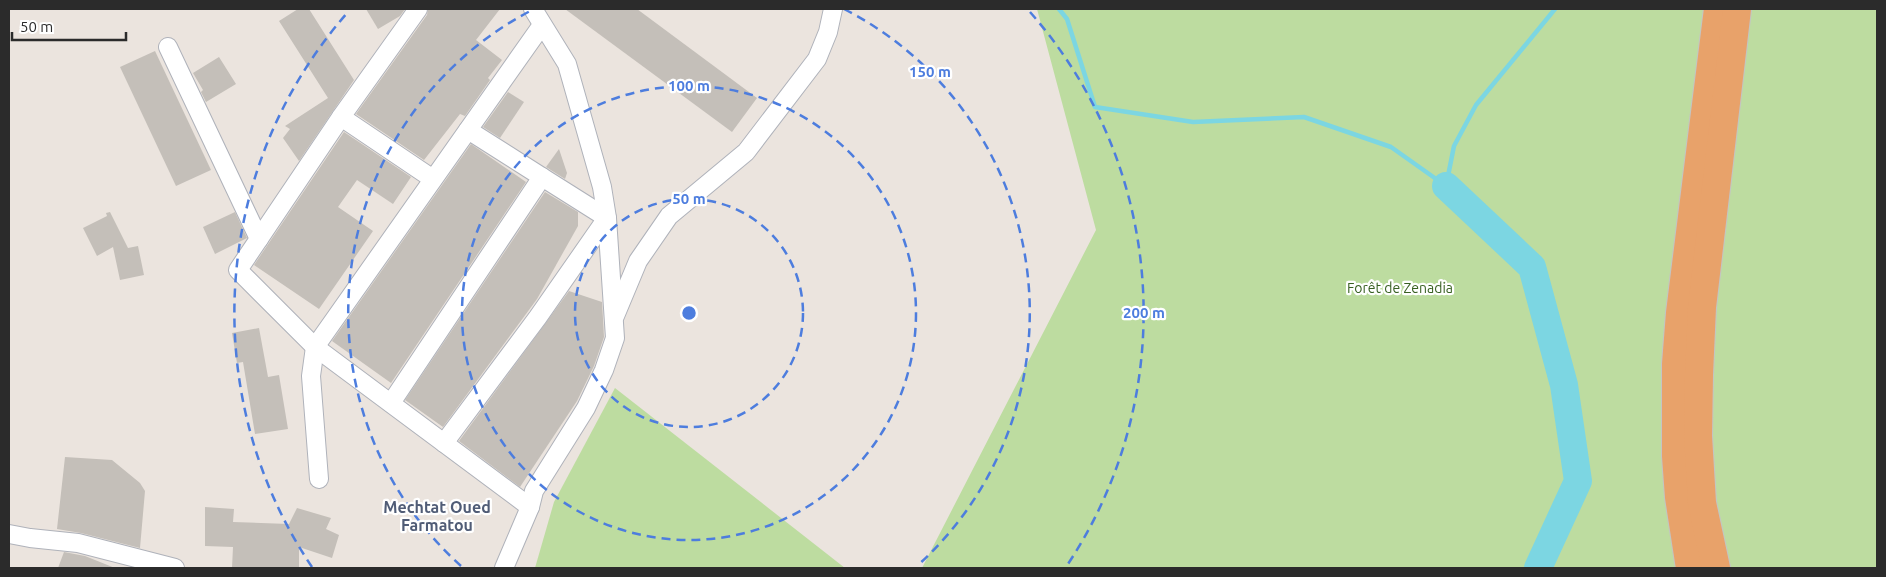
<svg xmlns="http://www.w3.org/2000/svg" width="1886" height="577" font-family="Ubuntu,sans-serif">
<rect width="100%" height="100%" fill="#ebe4de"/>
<g fill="#bddca0">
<polygon points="1037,9 1877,9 1877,568 922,568 1096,230"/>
<polygon points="615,388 845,568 535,568 554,502"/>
</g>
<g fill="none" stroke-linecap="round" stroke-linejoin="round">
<polyline stroke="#7cd6e2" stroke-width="4.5" points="1059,9 1067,19 1095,107 1193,122 1304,117 1391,147 1446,186 1454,146 1476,105 1555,9"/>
<polyline stroke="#7cd6e2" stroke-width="28" points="1446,186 1532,267 1564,385 1578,481 1538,568"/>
</g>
<g fill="#c4bfb9">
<polygon points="298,9 309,9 354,80 299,161 283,138 290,129 285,126 328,98 279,21"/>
<polygon points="366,9 405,9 400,16 378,29"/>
<polygon points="428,9 500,9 476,40 502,60 488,78 490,80 465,116 460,114 424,160 356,114 427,15"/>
<polygon points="565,9 637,9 757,98 732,132"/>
<polygon points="155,51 211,170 176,186 120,67"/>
<polygon points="219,57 236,84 206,102 201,92 203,90 193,73"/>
<polygon points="508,92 524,102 500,138 483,127"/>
<polygon points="344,132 411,177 393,204 357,180 338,207 373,231 319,309 254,265"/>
<polygon points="471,144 526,182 391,383 332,341"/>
<polygon points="559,149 567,173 565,179 546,167"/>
<polygon points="545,192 578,212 578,226 537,299 443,427 405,400"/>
<polygon points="110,212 128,248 138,246 144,275 120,280 113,247 97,256 83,228 107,216 106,213"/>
<polygon points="235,212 247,238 215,254 203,227"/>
<polygon points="569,291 602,302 604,337 594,366 577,401 520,487 459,441"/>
<polygon points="259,328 268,377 279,375 288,429 255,434 243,362 237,363 232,333"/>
<polygon points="65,457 112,460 140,483 145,491 140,548 81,533 57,529"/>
<polygon points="205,507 234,509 233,522 289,524 297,508 331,518 326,529 339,535 332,558 299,547 299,568 232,568 233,547 205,546"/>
<polygon points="64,552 85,556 115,568 58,568"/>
</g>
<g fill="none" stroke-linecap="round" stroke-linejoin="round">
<defs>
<g id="minor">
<polyline points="418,9 341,117 238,270 315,347 530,507"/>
<polyline points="168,47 259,239"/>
<polyline points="341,117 433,179"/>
<polyline points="615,316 638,261 669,216 746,152 817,59 828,32 833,9"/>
<polyline points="391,403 542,177 468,130"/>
<polyline points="444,443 538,317 607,218 542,177"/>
<polyline points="319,479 311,376 315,347 542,25"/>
<polyline points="9,534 30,538 78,543 175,568"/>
<polyline points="504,568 530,507 534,491 586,408 604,370 615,338 607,218 602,187 567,64 533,9"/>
</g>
<g id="trunk">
<polyline points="1690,568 1679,497 1676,456 1676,364 1680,313 1718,9"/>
<polyline points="1716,568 1702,503 1698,436 1699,374 1702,307 1737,9"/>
</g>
</defs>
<use href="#minor" stroke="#afb2ba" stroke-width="20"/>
<use href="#trunk" stroke="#c4c4c4" stroke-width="30"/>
<use href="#minor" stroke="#fff" stroke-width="18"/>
<use href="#trunk" stroke="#e8a26a" stroke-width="28"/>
</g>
<g fill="none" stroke="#4d7dde" stroke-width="2.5" stroke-dasharray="9 6">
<circle cx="689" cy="313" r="114"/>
<circle cx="689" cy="313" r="227"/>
<path d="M461 566A341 341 0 0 1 534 9M844 9A341 341 0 0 1 917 566"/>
<path d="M312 567A455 455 0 0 1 348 12M1030 12A455 455 0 0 1 1066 567"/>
</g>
<g text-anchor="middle" stroke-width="4.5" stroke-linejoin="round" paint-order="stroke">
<g font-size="14" fill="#386022" stroke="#fff">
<text x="1400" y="293">Forêt de Zenadia</text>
</g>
<g font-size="16" font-weight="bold" fill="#505c76" stroke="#fff">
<text x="437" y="513">Mechtat Oued<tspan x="437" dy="18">Farmatou</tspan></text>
</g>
</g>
<circle cx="689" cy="313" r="8" fill="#4d7dde" stroke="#fff" stroke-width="2.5"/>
<g font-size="15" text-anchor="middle" font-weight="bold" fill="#4d7dde" stroke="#fff" stroke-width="4.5" stroke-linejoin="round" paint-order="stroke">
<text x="930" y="77">150 m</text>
<text x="689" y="91">100 m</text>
<text x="689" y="204">50 m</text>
<text x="1144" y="318">200 m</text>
</g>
<rect width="1886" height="577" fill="none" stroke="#2b2b2b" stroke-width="20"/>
<path d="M12 32v8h114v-8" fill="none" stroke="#2b2b2b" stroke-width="2.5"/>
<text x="20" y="32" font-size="15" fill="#2b2b2b" stroke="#ffffff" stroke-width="4" paint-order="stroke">50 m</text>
</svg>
